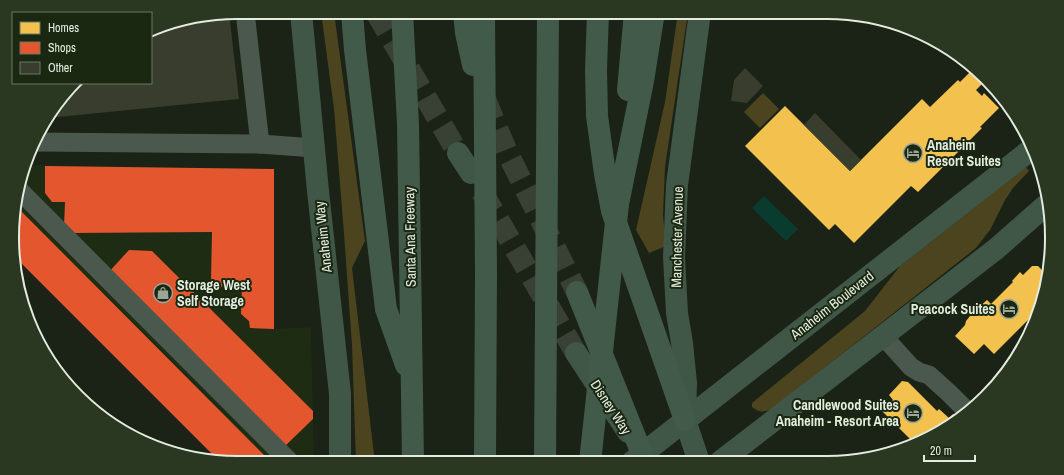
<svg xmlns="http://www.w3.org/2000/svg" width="1064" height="475" font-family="'Archivo Narrow',sans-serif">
<rect width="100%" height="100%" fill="#1b2216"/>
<polygon fill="#1d2c13" points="27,165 274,169 274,329 311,327 314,463 237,463 16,258 16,194"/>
<g fill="#4b441e">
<polygon points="321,12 334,12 365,241 352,268 375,463 356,463 352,345 344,234 334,109"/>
<polygon points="678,12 688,12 665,167 663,215 666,246 649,253 636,230 665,102"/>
<polygon points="763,93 779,109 760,128 744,112"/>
<path d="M1026 167 1029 171 1013 188 1005 200 990 230 976 248 772 409C763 412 760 413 752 407V403L865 311 900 266Z"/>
</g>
<polygon fill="#0a3b2f" points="764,196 798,229 786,241 752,208"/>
<g fill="#f2c14e">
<polygon points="971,71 983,83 976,90 982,96 984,93 999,108 980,127 982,128 918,192 911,186 854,243 835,224 829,230 745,146 785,106 850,171 922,99 930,107 958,80 960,82"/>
<polygon points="1032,266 1038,266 1045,273 1038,310 994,354 984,344 974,354 955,336 965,325 966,321 970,316 975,316 981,310 978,308 987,300 991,304 1013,282 1012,281 1020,272 1023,275"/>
<polygon points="902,381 908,382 937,411 939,409 949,418 953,414 958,419 915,444 882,411 893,400 889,395"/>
</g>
<g fill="#e4572e">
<polygon points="45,166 274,169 274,329 250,328 249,321 241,314 242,286 217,287 211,280 212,232 72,233 64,226 65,202 52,202 45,193"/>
<polygon points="16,206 272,463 237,463 217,459 16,258"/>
<polygon points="129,250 152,251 313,411 313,419 282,449 107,274"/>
</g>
<g fill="#393d2d">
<polygon points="229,13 239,99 48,118 77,83 151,83 151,32 165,24"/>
<polygon points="745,68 763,86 747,103 731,101 734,80"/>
<polygon points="815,113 861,160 850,171 804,125"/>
</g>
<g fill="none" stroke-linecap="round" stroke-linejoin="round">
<g stroke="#394034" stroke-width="22" stroke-dasharray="22 11" stroke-linecap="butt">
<polyline points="376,12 458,153"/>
<polyline points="482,192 576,353"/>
</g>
<polyline stroke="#394034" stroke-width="22" stroke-dasharray="22 11" stroke-linecap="butt" points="485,99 506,150 577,292"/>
<g stroke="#4b584d" stroke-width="19">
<polyline points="245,12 260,144"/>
<polyline points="36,142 260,144 315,148"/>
<polyline points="18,190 21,192 291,463"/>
<polyline points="883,336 911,367 919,372 929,375 949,393 968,412"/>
</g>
<g stroke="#405646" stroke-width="22">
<polyline points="301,12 318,191 340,394 340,463"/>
<polyline points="458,153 471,173"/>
<polyline points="576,353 628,432"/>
<polyline points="721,461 996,249 1046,205"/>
<polyline points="632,462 1033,148"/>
<polyline points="699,462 685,420 686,383 682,343 677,313 674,257 677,185 700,12"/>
</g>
<g stroke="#415a4a" stroke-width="22">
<polyline points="352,12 355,50 386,309 406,365"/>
<polyline points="402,12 408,124 413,462"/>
<polyline points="464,12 466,33 473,65"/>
<polyline points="484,12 486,273 485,462"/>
<polyline points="598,12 596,70 597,116 605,174 612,211 685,420"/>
<polyline points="628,90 635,12"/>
<polyline points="618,204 643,81 654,12"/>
<polyline points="577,292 642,454"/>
<polyline points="545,462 548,12"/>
</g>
<polyline stroke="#415a4a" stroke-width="22" points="590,462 618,204"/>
</g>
<defs>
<symbol id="hotel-ring" viewBox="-11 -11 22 22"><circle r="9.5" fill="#1a2711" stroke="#9da598" stroke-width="1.5"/><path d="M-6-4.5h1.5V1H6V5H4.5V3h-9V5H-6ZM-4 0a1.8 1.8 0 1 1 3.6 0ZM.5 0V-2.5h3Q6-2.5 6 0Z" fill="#9da598"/></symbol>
<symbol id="shop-ring" viewBox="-11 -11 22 22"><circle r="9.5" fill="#1a2711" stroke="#9da598" stroke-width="1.5"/><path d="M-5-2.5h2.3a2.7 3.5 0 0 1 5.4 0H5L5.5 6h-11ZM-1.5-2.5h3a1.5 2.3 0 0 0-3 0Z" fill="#9da598"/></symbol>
</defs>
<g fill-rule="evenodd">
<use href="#hotel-ring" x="902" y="142" width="22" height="22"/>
<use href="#shop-ring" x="152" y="282" width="22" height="22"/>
<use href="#hotel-ring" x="998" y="298" width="22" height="22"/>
<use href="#hotel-ring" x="902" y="402" width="22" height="22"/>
</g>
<g text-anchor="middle" stroke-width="4" stroke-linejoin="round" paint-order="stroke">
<g font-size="14" font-weight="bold" fill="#e3ecde" stroke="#1a2711" text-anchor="start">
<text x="927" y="150">Anaheim<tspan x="927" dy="16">Resort Suites</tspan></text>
<text x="177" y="290">Storage West<tspan x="177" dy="16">Self Storage</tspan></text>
<text x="995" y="314" text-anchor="end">Peacock Suites</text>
<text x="899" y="410" text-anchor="end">Candlewood Suites<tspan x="899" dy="16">Anaheim - Resort Area</tspan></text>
</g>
<g font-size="14" fill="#e3ecde" stroke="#1a2711">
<text transform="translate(323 237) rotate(-96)" y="5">Anaheim Way</text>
<text transform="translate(410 237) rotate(-91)" y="5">Santa Ana Freeway</text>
<text transform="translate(677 237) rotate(-89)" y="5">Manchester Avenue</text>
<text transform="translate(832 305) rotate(-38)" y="5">Anaheim Boulevard</text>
<text transform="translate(611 407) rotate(57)" y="5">Disney Way</text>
</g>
</g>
<path d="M0 0H1064V475H0ZM237 19H827A218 218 0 0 1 1045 237V238A218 218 0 0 1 827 456H237A218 218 0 0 1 19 238V237A218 218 0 0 1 237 19Z" fill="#2a3721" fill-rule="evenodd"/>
<path fill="none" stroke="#e3ecde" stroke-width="2" d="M237 19H827A218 218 0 0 1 1045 237V238A218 218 0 0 1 827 456H237A218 218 0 0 1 19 238V237A218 218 0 0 1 237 19Z"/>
<rect x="12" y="12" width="140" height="72" fill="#1a2711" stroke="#6a7663"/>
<rect x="20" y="22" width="20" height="12" fill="#f2c14e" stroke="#6a7663"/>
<text x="48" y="32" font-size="12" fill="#e3ecde">Homes</text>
<rect x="20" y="42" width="20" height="12" fill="#e4572e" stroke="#6a7663"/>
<text x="48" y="52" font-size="12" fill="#e3ecde">Shops</text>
<rect x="20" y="62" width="20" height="12" fill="#393d2d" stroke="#6a7663"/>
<text x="48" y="72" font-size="12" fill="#e3ecde">Other</text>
<path d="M924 455v6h51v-6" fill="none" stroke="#e3ecde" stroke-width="2"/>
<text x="930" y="455" font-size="12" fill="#e3ecde" stroke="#1a2711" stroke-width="3" paint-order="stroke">20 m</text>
</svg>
